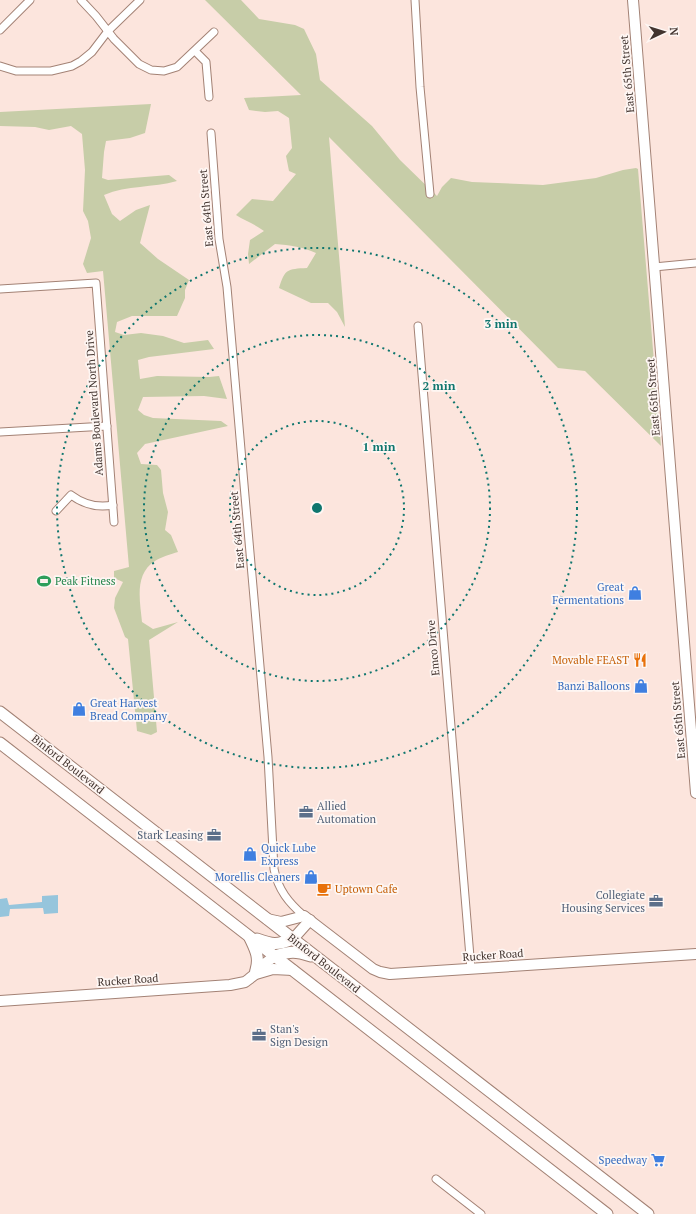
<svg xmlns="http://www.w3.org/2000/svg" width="696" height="1214" font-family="'PT Serif',serif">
<rect width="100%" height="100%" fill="#fce5dd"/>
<g fill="#c7cda8">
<path d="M205 0H241L259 19 295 25 304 29 316 54 320 80 372 126 400 160 437 196 442 187 451 178 472 182 543 185 596 178 623 170 636 168 638 169 661 446 585 371 558 368 329 137 345 327 337 312 328 303H311L279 288C285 269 287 269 307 268L316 253C303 247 290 245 275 244L249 264 248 254 250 240 264 231C255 224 245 221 236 215L252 199 273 201 296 174 289 171 286 156 292 148 289 118 278 111 265 112 249 110 244 98 301 95Z"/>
<path d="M151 104 145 133 130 138 106 141 104 152 102 178 108 180 169 175 177 181C153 188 127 185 104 195L112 214 120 221 136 210 150 205 140 243 158 259 189 280 185 290V298L177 316H132L117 322 115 332 124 335 141 333 163 336 184 343 208 340 214 349 149 357 138 360 140 379 157 376 209 377 219 376 227 399 204 396 143 397 138 410 144 415 153 418 221 421 228 426 145 444 137 453 141 464 157 465 161 470 163 493 168 512 165 530 171 535 178 552C171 554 161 557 155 561 134 574 140 601 142 622L153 629 178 622 149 640 157 732 151 735 137 731 128 639 125 637 114 608 115 598 123 582 114 578V571L129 567 103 271 87 273 83 264 91 238 88 221 83 211 85 170 82 134 71 126 49 130 35 127 0 126V112Z"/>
</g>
<polygon fill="#96c5dc" points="58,895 58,913 44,914 43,908 42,908 10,909 9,916 0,917 0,899 7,898 9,905 42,902 42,896"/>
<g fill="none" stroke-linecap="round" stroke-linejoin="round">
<defs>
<g id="street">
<polyline points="81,0 96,16 114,39 139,64 151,70 164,71 177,67 214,32"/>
<polyline points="415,0 420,87 430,194"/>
<polyline points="0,30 30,0"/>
<polyline points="195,51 206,62 209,97"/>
<polyline points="0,66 16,71 51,71 72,66 81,61 92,52 108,31 140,0"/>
<path d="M211 133 219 239 227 287 245 496 268 757 274 869C278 890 289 903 304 916"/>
<polyline points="654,267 696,263"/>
<polyline points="0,289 96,283 114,522"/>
<polyline points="418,326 471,969"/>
<polyline points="0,432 107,426"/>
<path d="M56 511 71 495C83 504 97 508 113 505"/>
<polyline points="436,1179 481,1214"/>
</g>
<g id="secondary">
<polyline points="633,0 696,793"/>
<polyline points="267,919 281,922 304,916 373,969 380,972 390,974 696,954"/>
<polyline points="293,939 310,920"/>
<polyline points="256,974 273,969 293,970"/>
<polyline points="0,1001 230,985 245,982 249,979 254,975 256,970 275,956"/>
</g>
<g id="primary">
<polyline points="0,712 648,1214"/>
<polyline points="0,743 607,1214"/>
<path d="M250 938C255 949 260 957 256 970"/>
<path d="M257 939C273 945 277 945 293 939"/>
<path d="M275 956C291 951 295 951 311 956"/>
</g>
</defs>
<use href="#street" stroke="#a38275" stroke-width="9"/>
<use href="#secondary" stroke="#a38275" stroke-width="12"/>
<use href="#primary" stroke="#a38275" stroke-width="13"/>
<use href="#street" stroke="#fff" stroke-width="7"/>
<use href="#secondary" stroke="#fff" stroke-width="10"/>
<use href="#primary" stroke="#fff" stroke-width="11"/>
</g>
<g fill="none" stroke="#0f766e" stroke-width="2" stroke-dasharray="2 4">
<circle cx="317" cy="508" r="87"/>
<circle cx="317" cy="508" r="173"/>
<circle cx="317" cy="508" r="260"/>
</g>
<defs>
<symbol id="stadium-bare" viewBox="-9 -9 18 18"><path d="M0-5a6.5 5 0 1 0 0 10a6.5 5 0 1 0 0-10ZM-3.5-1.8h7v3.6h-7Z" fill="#2e9e5b" stroke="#fef6f3" stroke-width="2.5" paint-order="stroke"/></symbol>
<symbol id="shop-bare" viewBox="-9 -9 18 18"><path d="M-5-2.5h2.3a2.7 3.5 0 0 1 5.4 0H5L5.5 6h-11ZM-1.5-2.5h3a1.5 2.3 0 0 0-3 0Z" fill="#3f7fe0" stroke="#fef6f3" stroke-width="2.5" paint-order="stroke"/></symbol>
<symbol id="restaurant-bare" viewBox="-9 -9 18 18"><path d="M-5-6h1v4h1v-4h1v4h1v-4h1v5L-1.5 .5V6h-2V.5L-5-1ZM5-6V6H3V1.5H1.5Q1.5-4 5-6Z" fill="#e8710a" stroke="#fef6f3" stroke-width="2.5" paint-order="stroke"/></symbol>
<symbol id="office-bare" viewBox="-9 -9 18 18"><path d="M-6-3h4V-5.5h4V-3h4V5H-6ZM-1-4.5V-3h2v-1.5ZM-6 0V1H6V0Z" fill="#5c6f8a" stroke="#fef6f3" stroke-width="2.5" paint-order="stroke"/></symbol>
<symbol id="cafe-bare" viewBox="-9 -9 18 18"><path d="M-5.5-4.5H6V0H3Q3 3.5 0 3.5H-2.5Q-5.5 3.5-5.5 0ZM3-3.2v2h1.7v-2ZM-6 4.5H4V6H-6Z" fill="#e8710a" stroke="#fef6f3" stroke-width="2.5" paint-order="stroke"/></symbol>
<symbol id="supermarket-bare" viewBox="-9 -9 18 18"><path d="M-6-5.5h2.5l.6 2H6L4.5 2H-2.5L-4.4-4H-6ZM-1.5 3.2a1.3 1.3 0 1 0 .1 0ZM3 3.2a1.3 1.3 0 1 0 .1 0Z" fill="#3f7fe0" stroke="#fef6f3" stroke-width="2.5" paint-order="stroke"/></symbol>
</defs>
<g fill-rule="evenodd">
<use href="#stadium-bare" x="34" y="571" width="20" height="20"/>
<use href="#shop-bare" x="625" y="583" width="20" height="20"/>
<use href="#restaurant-bare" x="630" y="650" width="20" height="20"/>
<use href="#shop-bare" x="631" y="676" width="20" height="20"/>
<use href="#shop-bare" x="69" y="699" width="20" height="20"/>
<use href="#office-bare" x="296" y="802" width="20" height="20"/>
<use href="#office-bare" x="204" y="825" width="20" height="20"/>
<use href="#shop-bare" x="240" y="844" width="20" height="20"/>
<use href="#shop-bare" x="301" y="867" width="20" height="20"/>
<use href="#cafe-bare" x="314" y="879" width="20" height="20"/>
<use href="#office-bare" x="646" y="891" width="20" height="20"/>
<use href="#office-bare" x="249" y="1025" width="20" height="20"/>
<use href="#supermarket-bare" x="648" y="1150" width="20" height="20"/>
</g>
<g text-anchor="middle" stroke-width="3.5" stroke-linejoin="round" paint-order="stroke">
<g font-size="11" fill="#42342f" stroke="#fef6f3">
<text transform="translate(627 74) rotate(-95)" y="4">East 65th Street</text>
<text transform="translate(206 208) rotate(-95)" y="4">East 64th Street</text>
<text transform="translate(653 397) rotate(-94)" y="4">East 65th Street</text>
<text transform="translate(94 403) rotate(-94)" y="4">Adams Boulevard North Drive</text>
<text transform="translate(237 530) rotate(-95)" y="4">East 64th Street</text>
<text transform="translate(433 648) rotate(-95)" y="4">Emco Drive</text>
<text transform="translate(678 720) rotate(-95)" y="4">East 65th Street</text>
<text transform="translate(68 764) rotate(38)" y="4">Binford Boulevard</text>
<text transform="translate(493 955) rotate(-4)" y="4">Rucker Road</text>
<text transform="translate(324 963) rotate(38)" y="4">Binford Boulevard</text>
<text transform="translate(128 980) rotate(-4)" y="4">Rucker Road</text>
</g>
<g font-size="11" fill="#27864d" stroke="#fef6f3" text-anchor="start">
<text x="55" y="585">Peak Fitness</text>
</g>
<g font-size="11" fill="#366cbe" stroke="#fef6f3" text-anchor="end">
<text x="624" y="591">Great<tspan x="624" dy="13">Fermentations</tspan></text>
<text x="630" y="690">Banzi Balloons</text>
<text x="90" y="707" text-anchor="start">Great Harvest<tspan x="90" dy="13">Bread Company</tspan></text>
<text x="261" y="852" text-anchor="start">Quick Lube<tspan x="261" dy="13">Express</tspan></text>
<text x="300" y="881">Morellis Cleaners</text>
<text x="647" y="1164">Speedway</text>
</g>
<g font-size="11" fill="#c56008" stroke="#fef6f3" text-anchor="end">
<text x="629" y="664">Movable FEAST</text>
<text x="335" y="893" text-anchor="start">Uptown Cafe</text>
</g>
<g font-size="11" fill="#4e5e75" stroke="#fef6f3" text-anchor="start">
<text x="317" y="810">Allied<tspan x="317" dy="13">Automation</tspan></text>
<text x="203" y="839" text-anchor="end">Stark Leasing</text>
<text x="645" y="899" text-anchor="end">Collegiate<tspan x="645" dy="13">Housing Services</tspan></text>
<text x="270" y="1033">Stan's<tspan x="270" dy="13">Sign Design</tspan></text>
</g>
</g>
<circle cx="317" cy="508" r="6" fill="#0f766e" stroke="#fef6f3" stroke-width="2"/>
<g font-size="12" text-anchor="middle" font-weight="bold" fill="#0f766e" stroke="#fef6f3" stroke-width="3.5" stroke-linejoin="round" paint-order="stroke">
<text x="501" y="328">3 min</text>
<text x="439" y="390">2 min</text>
<text x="379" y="451">1 min</text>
</g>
<g transform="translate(664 32) rotate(86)" stroke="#fef6f3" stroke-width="3" paint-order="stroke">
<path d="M0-3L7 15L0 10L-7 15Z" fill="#42342f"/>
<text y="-6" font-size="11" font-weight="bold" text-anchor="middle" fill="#42342f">N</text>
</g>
</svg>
